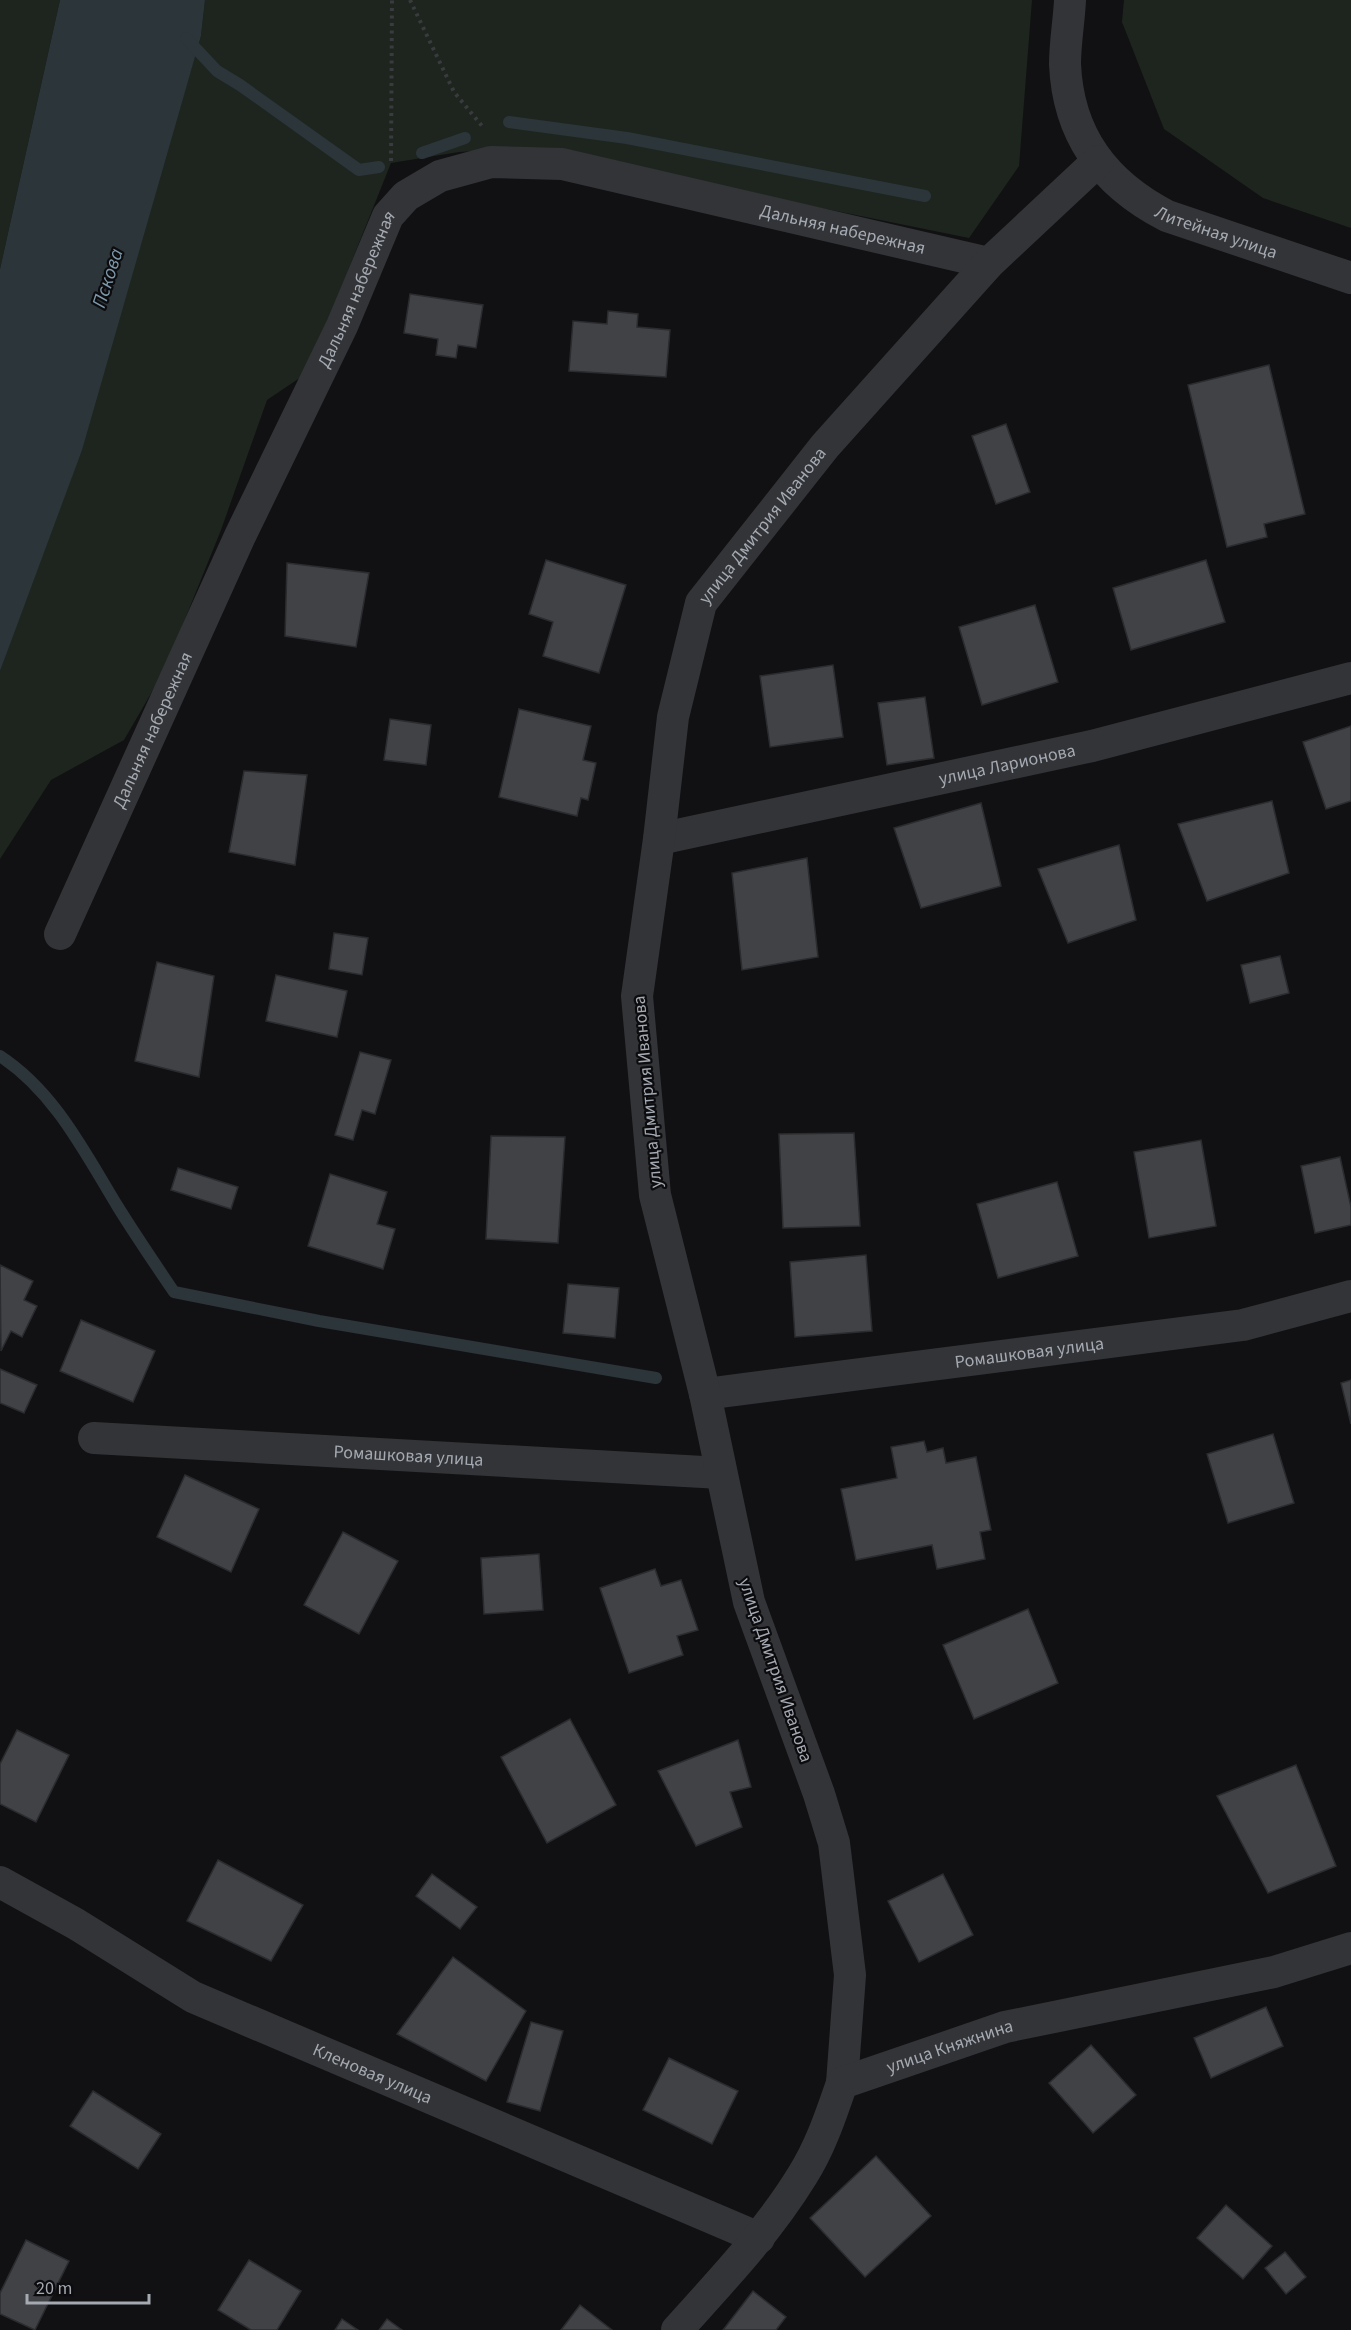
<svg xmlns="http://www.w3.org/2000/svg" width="1351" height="2330" font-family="'Source Sans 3',sans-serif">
<rect width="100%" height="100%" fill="#111113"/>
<g fill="#1e251e">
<polygon points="0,0 60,0 0,269"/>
<polygon points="205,0 1032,0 1019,166 969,238 525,148 459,152 391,163 307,373 267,400 221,530 164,671 124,740 51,780 0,859 0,671 155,191 201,36"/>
<polygon points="1124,0 1351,0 1351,228 1263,198 1164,129 1122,22"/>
</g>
<polygon fill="#2c353a" points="60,0 205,0 201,36 82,450 0,671 0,269"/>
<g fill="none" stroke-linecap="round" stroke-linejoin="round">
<g stroke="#2c353a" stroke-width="12">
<polyline points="186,38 217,71 240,85 359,170 379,167"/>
<polyline points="509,122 627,138 925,196"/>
<polyline points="422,153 465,138"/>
<path d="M0 1056C55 1092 85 1153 118 1207 136 1236 155 1264 174 1292L319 1321 656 1378"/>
</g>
</g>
<g fill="#404246" stroke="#2b2c2f" stroke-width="1.5">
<polygon points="410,294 483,305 476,348 458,345 456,358 436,355 438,339 404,333"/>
<polygon points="608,311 638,314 637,327 670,330 666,377 569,371 573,321 607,324"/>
<polygon points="1269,365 1305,514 1264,524 1267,537 1227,547 1188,385"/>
<polygon points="1006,424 1030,492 996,504 972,436"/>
<polygon points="546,560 626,585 599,673 543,656 553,622 529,614"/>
<polygon points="1206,560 1225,622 1131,650 1113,588"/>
<polygon points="287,563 369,573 356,647 285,636"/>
<polygon points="1035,605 1058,682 982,705 959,627"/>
<polygon points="833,665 843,737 770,747 760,676"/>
<polygon points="925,697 934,758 887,765 878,703"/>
<polygon points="519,709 591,726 583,760 596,763 588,800 581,798 577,816 499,797"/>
<polygon points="390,719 431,725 426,765 384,760"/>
<polygon points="1351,726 1351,801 1326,809 1303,742"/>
<polygon points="244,771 307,775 295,865 229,852"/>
<polygon points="1272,801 1289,873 1207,901 1178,824"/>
<polygon points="981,803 1001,886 921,908 894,828"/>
<polygon points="1119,845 1136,920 1068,943 1038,869"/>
<polygon points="807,858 818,957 742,970 732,873"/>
<polygon points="334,933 368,938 362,975 329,969"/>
<polygon points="1280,956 1289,993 1250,1003 1241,965"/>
<polygon points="157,962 214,976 199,1077 135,1061"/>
<polygon points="276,975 347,991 337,1037 266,1021"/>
<polygon points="360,1052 391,1060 375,1114 362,1110 353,1140 335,1135"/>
<polygon points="854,1133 860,1226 783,1228 779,1134"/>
<polygon points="491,1136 565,1137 558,1243 486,1239"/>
<polygon points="1201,1140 1216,1226 1149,1238 1134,1152"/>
<polygon points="1340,1157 1351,1207 1351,1225 1315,1233 1301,1166"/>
<polygon points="178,1168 238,1187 231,1209 171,1190"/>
<polygon points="330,1174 387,1192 377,1224 395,1229 383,1269 308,1246"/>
<polygon points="1057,1182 1078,1256 998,1278 977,1204"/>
<polygon points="866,1255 872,1331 795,1337 790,1262"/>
<polygon points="0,1265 33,1281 24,1300 37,1306 22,1337 11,1331 1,1351"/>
<polygon points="568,1284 619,1288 615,1338 563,1333"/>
<polygon points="81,1320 155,1351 133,1402 60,1371"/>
<polygon points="0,1369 37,1385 24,1413 0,1403"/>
<polygon points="1351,1380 1351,1424 1341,1383"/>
<polygon points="1273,1434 1294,1503 1228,1523 1207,1454"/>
<polygon points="924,1441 927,1452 943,1448 946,1463 976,1457 991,1530 980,1532 985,1559 937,1569 932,1545 856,1560 841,1489 897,1478 891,1447"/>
<polygon points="185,1475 259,1509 231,1572 157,1537"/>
<polygon points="343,1532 398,1561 359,1634 304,1605"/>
<polygon points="539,1554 543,1610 484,1614 481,1558"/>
<polygon points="655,1569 661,1586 681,1580 698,1630 677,1636 683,1655 629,1673 600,1588"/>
<polygon points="1028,1609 1058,1683 974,1719 943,1645"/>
<polygon points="570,1719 616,1805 547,1843 501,1757"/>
<polygon points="17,1730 69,1755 36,1822 0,1804 0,1764"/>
<polygon points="738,1740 751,1787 730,1792 742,1827 696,1846 658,1771"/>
<polygon points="1296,1765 1336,1866 1268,1893 1217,1796"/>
<polygon points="218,1860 303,1905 271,1961 187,1921"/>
<polygon points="432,1874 477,1907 460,1929 416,1896"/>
<polygon points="943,1874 973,1935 919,1962 888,1901"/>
<polygon points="453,1957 526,2011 486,2081 397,2034"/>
<polygon points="1266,2007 1283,2046 1211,2078 1194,2038"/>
<polygon points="531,2022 563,2031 540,2111 507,2102"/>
<polygon points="1091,2045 1136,2095 1093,2133 1049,2083"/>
<polygon points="669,2058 738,2091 712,2144 643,2110"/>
<polygon points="93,2091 161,2134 138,2169 70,2126"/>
<polygon points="876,2156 931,2216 865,2277 810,2218"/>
<polygon points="1226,2205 1272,2246 1243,2279 1197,2238"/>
<polygon points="26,2240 69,2261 35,2330 0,2314 0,2293"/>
<polygon points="1285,2252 1306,2277 1286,2294 1265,2268"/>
<polygon points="249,2260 301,2291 277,2330 251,2330 218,2310"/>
<polygon points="753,2291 786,2317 776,2330 723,2330"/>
<polygon points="580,2305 612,2330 561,2330"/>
<polygon points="342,2319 358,2330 335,2330"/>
<polygon points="387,2319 402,2330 379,2330"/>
</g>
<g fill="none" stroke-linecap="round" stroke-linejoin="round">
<g stroke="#393b3e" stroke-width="4" stroke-dasharray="3 4.5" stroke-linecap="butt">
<polyline points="410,0 454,92 482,126"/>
<polyline points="391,161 392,0"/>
</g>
<g stroke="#333437" stroke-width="32">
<path id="s1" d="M1070 0C1069 21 1065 43 1065 64 1068 136 1105 184 1167 216L1351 278"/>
<path id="s2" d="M659 839 1092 746 1351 678"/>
<path id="s3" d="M60 934 240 536 342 326 388 216 406 196 440 176 491 162 562 164 989 263"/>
<path id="s4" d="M705 1394 1243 1325 1351 1296"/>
<path id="s5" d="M94 1438 721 1473"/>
<path id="s6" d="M0 1882 76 1924 193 1997 759 2238"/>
<path id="s7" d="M842 2083 850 1975 834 1843 819 1794 749 1602 705 1394 655 1195 637 996 659 839 673 717 701 603 825 446 989 263 1098 161"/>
<path id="s8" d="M677 2330C721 2281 767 2233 802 2176 820 2148 831 2115 842 2083L1005 2027 1274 1972 1351 1948"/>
</g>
</g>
<g text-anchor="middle" stroke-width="4.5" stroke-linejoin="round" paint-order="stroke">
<g font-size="18" fill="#a4a9b2" stroke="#0c0c0e">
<text dy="6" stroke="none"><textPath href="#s3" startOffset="1268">Дальняя набережная</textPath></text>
<text dy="6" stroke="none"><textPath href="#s1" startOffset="309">Литейная улица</textPath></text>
<text dy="6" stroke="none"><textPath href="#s3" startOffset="710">Дальняя набережная</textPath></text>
<text dy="6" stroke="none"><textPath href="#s7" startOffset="1612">улица Дмитрия Иванова</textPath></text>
<text dy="6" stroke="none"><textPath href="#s3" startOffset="224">Дальняя набережная</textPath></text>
<text dy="6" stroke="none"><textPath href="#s2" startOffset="356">улица Ларионова</textPath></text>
<text transform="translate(647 1092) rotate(-95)" y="6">улица Дмитрия Иванова</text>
<text dy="6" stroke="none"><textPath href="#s4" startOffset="327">Ромашковая улица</textPath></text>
<text dy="6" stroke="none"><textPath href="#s5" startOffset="315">Ромашковая улица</textPath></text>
<text transform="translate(776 1670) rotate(71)" y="6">улица Дмитрия Иванова</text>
<text dy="6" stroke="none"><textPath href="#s8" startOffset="414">улица Княжнина</textPath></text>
<text dy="6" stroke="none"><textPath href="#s6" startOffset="420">Кленовая улица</textPath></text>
</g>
<g font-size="20" font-style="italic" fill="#7d99ab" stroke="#0c0c0e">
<text transform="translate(107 278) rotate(-72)" y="7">Пскова</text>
</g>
</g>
<path d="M27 2294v9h122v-9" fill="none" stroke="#a4a9b2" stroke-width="3"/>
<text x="36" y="2294" font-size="18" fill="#a4a9b2" stroke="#0c0c0e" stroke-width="4.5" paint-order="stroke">20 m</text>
</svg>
